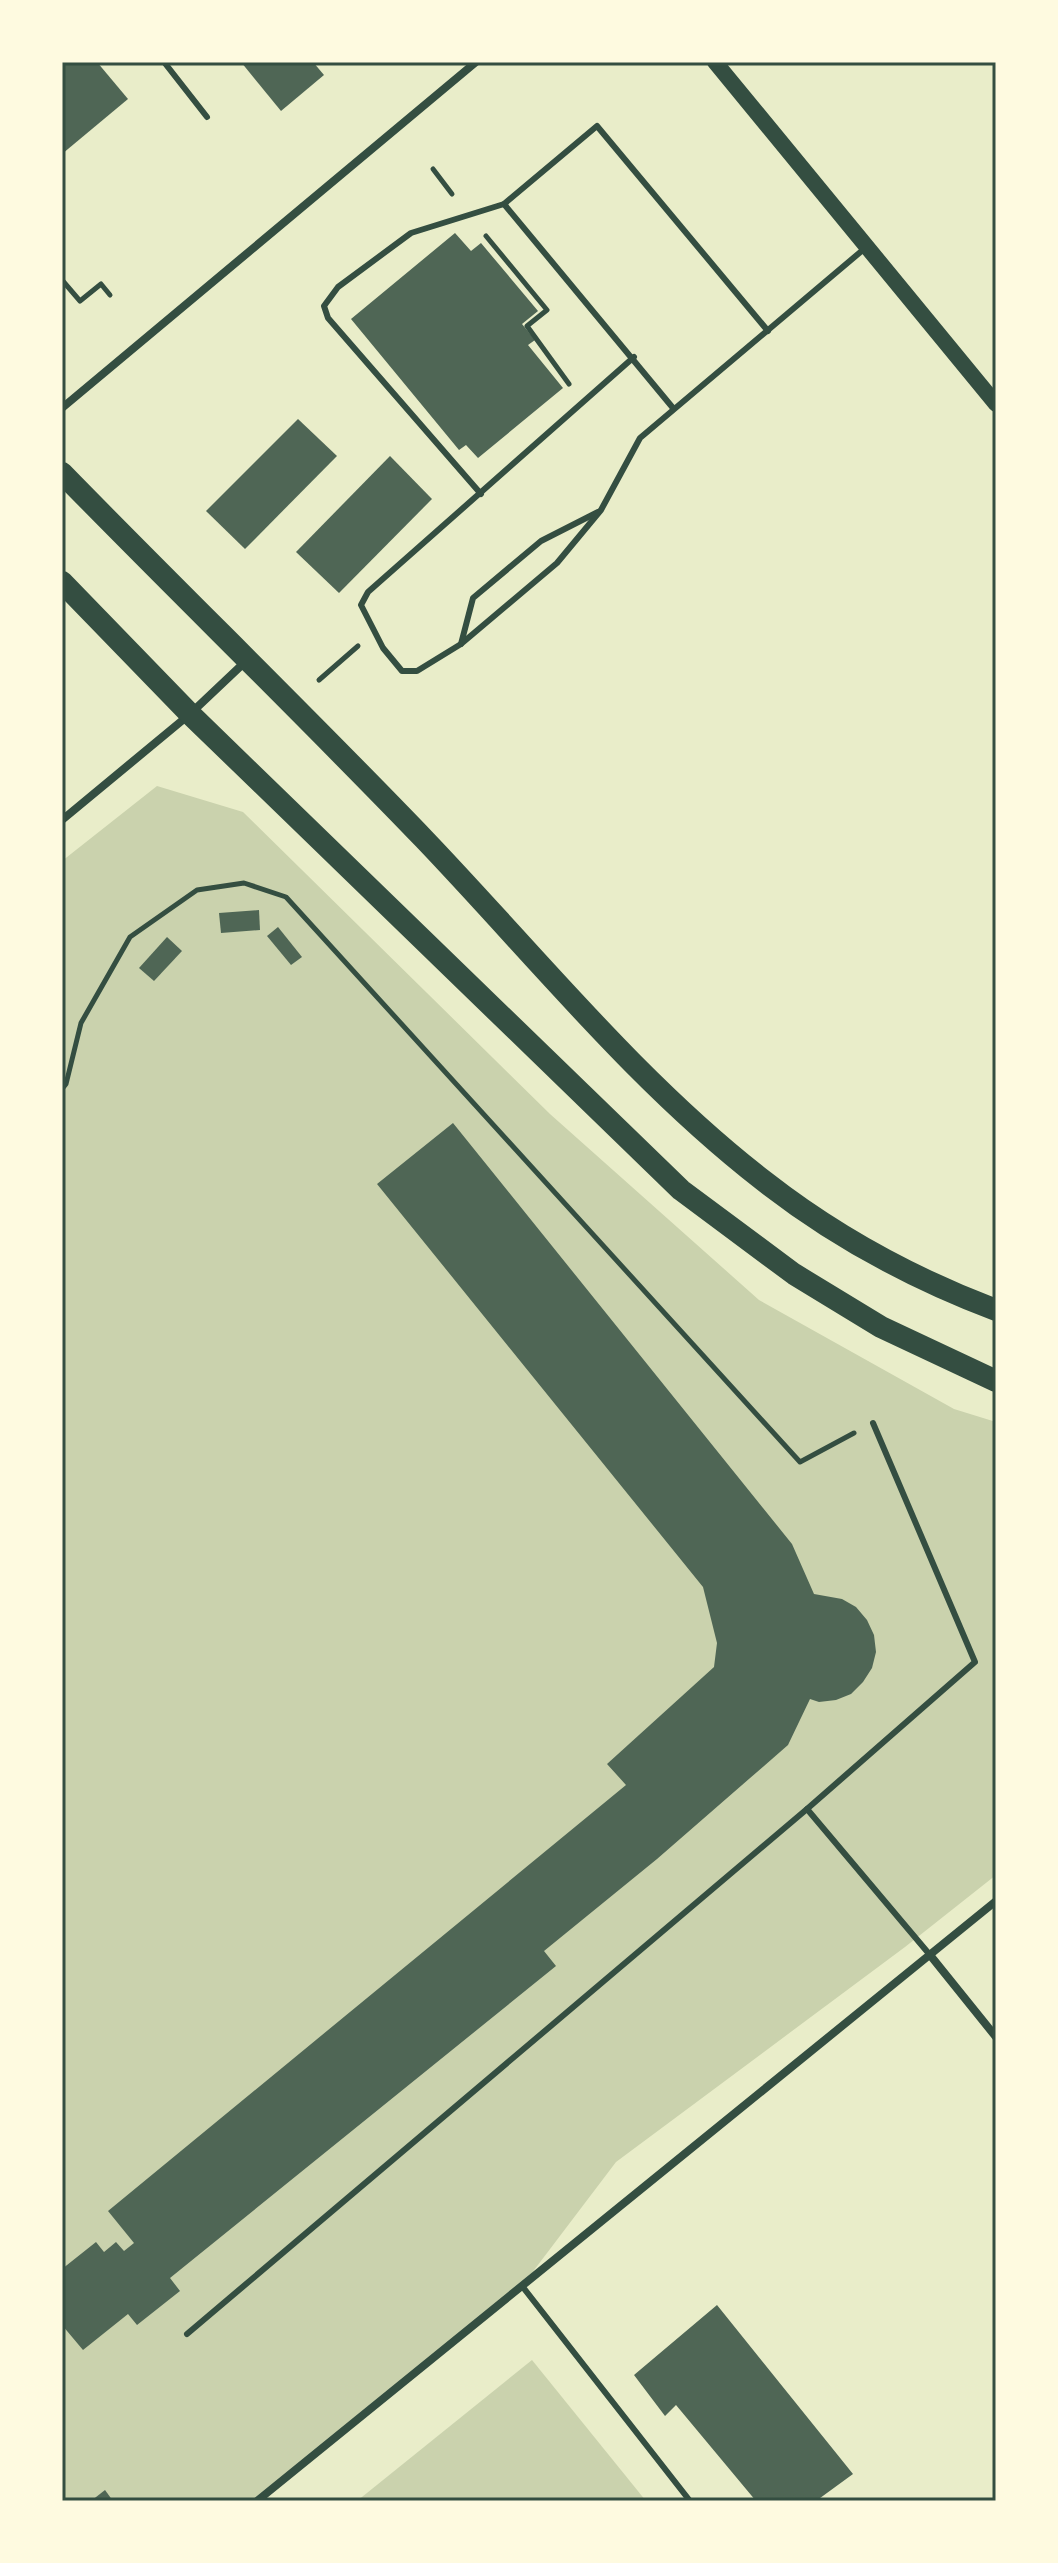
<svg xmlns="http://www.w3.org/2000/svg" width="1058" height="2563" font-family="'Libre Baskerville',serif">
<rect width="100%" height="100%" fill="#e9edc9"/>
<g fill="#cad2ad">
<polygon points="157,786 243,812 550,1114 759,1300 954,1409 996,1422 996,1875 905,1947 616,2162 522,2286 257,2501 62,2501 62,861"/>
<polygon points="532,2360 646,2501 357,2501"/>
</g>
<g fill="#4f6655">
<polygon points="62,62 97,62 128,99 62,154"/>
<polygon points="241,62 313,62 324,75 281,111"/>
<polygon points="455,233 471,251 481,243 538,311 522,324 535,340 528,345 563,388 478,458 466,445 459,450 351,319"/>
<polygon points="298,419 337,456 245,549 206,511"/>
<polygon points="390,456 432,499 339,593 296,552"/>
<polygon points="259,910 260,930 221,933 219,913"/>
<polygon points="278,927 302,957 291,965 267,936"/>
<polygon points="167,937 182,951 154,981 139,968"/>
<polygon points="453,1123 792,1544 814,1594 842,1599 856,1607 867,1620 874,1635 876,1652 872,1668 863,1682 851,1694 836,1700 819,1702 810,1699 788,1745 657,1859 544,1951 556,1966 170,2278 180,2291 137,2325 128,2314 83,2350 62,2325 62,2269 96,2242 104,2252 116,2242 124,2251 134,2243 108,2211 626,1785 607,1764 714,1667 717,1643 703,1587 377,1184"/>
<polygon points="717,2305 853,2474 816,2501 756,2501 676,2405 665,2416 634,2375"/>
<polygon points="105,2490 113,2501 91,2501"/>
</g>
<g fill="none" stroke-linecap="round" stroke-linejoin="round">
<g stroke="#344e41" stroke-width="5">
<polyline points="433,169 452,194"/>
<polyline points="486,236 547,310 527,326 569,384"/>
<polyline points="62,280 80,301 101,284 110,295"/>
<polyline points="319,680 358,646"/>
<polyline points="62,1089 66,1084 81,1023 130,937 197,890 244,883 286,897 800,1462 854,1433"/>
</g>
<g stroke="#344e41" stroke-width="6">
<polyline points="164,62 207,117"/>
<polyline points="634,357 368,592 361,605 383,648 402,671 417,671 461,644 557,563 601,510 640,438 864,249"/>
<polyline points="673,408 504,204 597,126 768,331"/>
<polyline points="481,494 328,318 324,306 338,287 411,233 504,204"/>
<polyline points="461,644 473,598 541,541 598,512"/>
<polyline points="807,1809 930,1955"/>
<polyline points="522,2286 690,2501"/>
<polyline points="187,2334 807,1809 975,1662 873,1423"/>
</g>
<g stroke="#344e41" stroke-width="8">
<polyline points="62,408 476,62"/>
<polyline points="62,820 190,714 245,662"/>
<polyline points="930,1955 996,2037"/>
<polyline points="257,2501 996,1901"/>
</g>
<polyline stroke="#344e41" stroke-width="16" points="715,62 996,404"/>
<g stroke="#344e41" stroke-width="22">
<path d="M62 473C182 596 305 715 424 839 534 954 637 1083 764 1181 833 1235 914 1279 996 1310"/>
<polyline points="62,582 190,714 681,1190 794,1274 881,1327 996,1381"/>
</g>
</g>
<rect width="1058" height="2563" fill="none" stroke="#fefae0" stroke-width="128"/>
<rect x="64" y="64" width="930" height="2435" fill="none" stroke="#344e41" stroke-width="3"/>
</svg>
